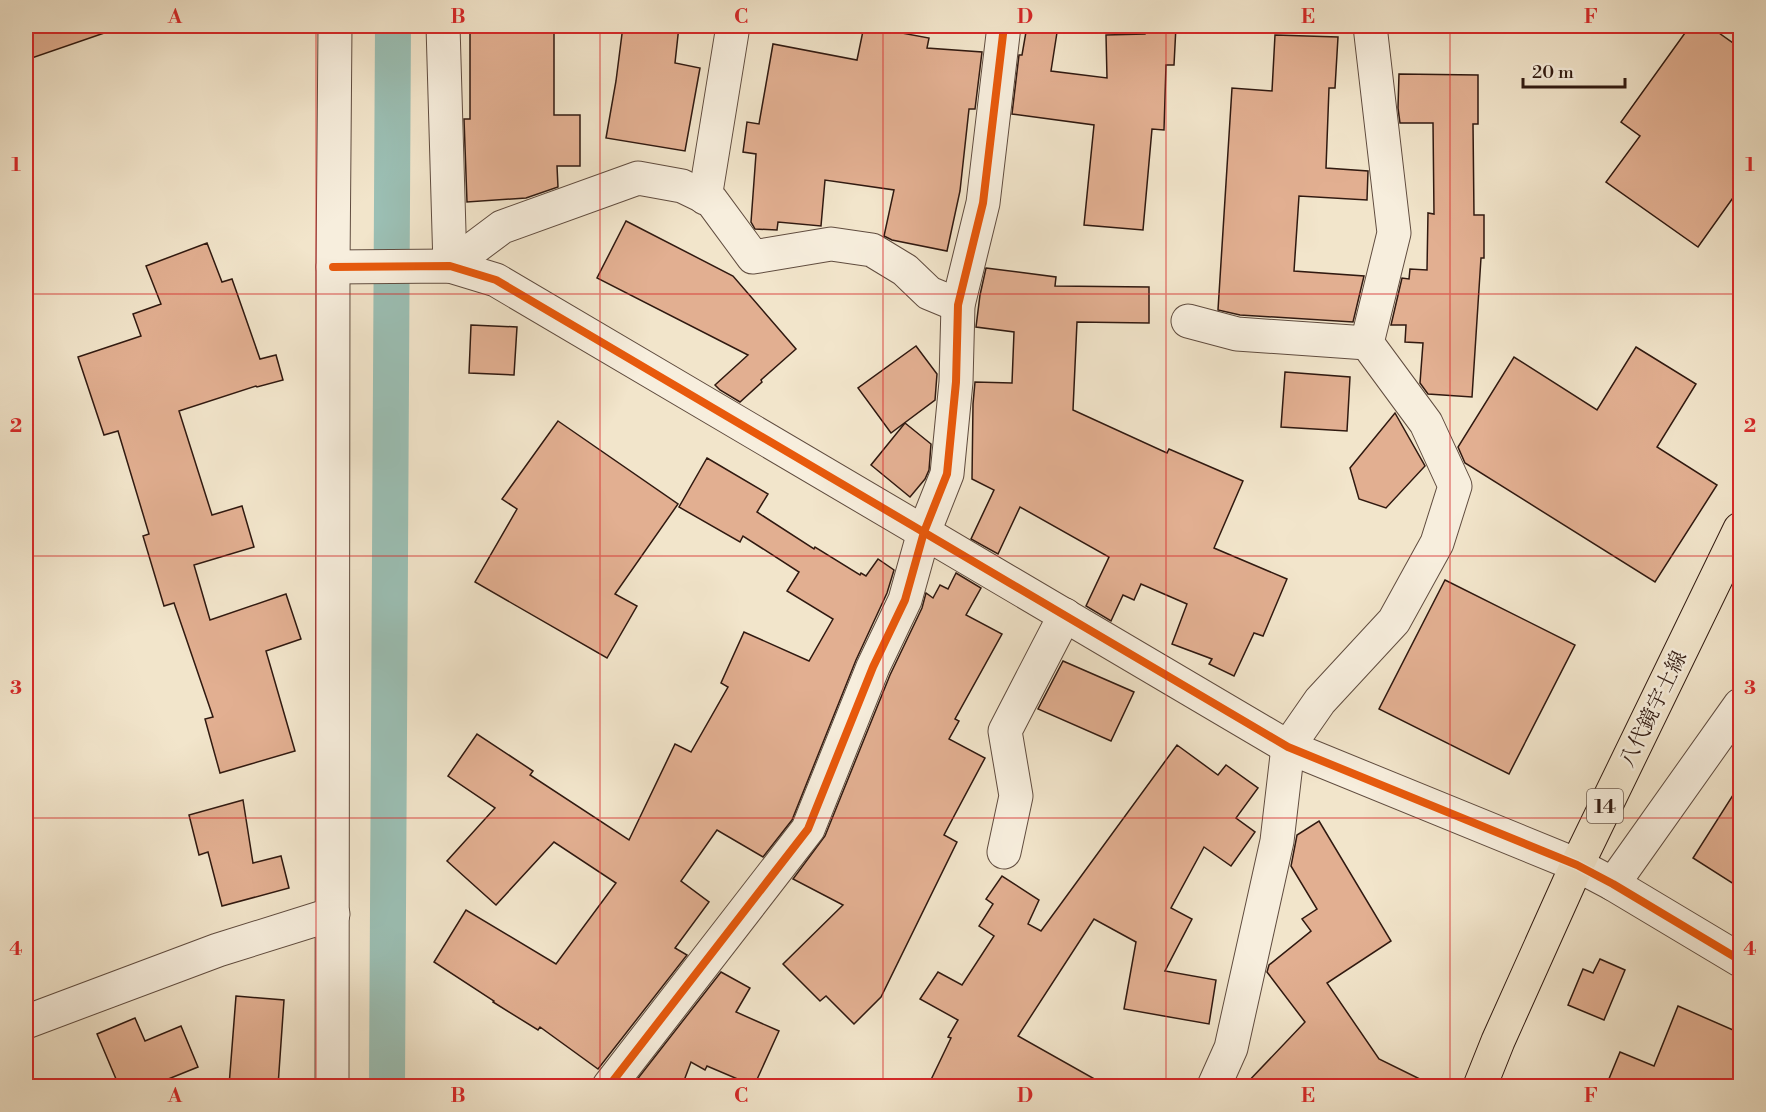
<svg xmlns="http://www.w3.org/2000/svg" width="1766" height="1112" font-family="'Libre Bodoni','Noto Serif JP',serif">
<rect width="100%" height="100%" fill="#f2e5cb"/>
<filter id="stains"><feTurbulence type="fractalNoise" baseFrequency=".00333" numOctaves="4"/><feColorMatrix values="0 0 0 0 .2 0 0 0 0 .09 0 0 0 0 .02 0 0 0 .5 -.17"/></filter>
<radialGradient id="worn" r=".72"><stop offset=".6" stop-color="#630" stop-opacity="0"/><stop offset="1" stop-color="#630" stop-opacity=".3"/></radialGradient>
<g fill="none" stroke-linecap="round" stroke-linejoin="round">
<polyline stroke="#9bbfb4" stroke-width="36" points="387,1086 393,26"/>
</g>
<g fill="#e2af91" stroke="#301910" stroke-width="1.5">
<polygon points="26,26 112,26 113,30 26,60"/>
<polygon points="470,26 554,26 554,115 580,115 580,166 557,166 558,187 526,198 467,202 464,119 470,119"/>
<polygon points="623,26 679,26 675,63 700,68 685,151 606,138 616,81"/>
<polygon points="864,26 929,38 927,48 982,52 975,109 969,109 960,191 947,251 892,240 884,236 894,190 825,180 821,226 778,222 777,230 755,229 751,222 756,154 743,152 747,122 759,124 773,44 857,60"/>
<polygon points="1027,26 1058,26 1051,71 1107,78 1106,35 1145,34 1146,26 1176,26 1174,65 1166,65 1164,130 1152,129 1143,230 1084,225 1094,125 1012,114 1019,55 1022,55"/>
<polygon points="1690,26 1709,26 1740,48 1740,188 1698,247 1606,182 1640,136 1621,122"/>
<polygon points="1275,35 1338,37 1335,88 1329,88 1326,168 1368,171 1367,200 1299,196 1294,271 1364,276 1353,322 1240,315 1218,310 1232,88 1272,91"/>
<polygon points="1399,74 1478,75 1478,124 1473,124 1474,215 1484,215 1484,258 1481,258 1472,397 1428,394 1420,383 1423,343 1405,342 1406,325 1391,325 1402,278 1409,279 1410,269 1427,270 1428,213 1434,214 1433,123 1400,123 1398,108"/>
<polygon points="626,221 733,276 796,349 761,380 762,382 740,402 720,390 715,385 748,355 597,278"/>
<polygon points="207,243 222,282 232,279 260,359 276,355 283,380 257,387 256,386 179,411 212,515 242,506 254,547 194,565 210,620 286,594 301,639 266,651 295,751 220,773 205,719 213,717 174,603 164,606 143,536 149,534 118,431 104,435 78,357 141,336 133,314 161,304 146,266"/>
<polygon points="986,268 1056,277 1055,286 1149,287 1149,323 1077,322 1073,410 1167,453 1169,449 1243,481 1214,548 1287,579 1263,636 1254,633 1234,676 1209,664 1212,659 1172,644 1187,604 1141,584 1134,600 1123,595 1111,621 1086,606 1109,557 1020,507 998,554 971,539 994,490 972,479 973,404 975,382 1012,383 1014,332 976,327 980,295"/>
<polygon points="471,325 517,327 514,375 469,373"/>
<polygon points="916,346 937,374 935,400 891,433 858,388"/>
<polygon points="1636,347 1696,384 1657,447 1717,485 1655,582 1465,463 1458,447 1514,357 1597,410"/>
<polygon points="1285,372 1350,377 1347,431 1281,427"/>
<polygon points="1395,413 1425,466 1386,508 1359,499 1350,468"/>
<polygon points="558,421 678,504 615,594 637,606 607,658 475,582 517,509 502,499"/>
<polygon points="905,423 931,444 929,470 925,479 910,497 871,465"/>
<polygon points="707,458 768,494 757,512 814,549 815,547 860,575 861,573 866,576 878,559 894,570 887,593 856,660 792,820 763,857 717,830 681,881 709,902 675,948 687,955 598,1069 540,1027 538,1030 493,1002 494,1001 434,962 466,910 556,964 616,883 554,842 496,905 447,861 495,808 448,776 477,734 533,771 530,775 629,840 675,744 691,752 728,687 721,683 744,632 809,661 833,619 787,591 799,572 743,536 740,542 679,507"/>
<polygon points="956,573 981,588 966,615 1002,634 955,719 959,721 949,739 985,758 944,835 957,842 881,997 854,1024 826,996 820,1001 783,964 843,905 793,879 825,836 890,675 922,608 926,593 933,598 940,585 948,589"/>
<polygon points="1445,580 1575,645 1509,774 1379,709"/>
<polygon points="1063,661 1134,692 1111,741 1038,709"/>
<polygon points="1177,745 1218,775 1226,765 1258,788 1236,818 1255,832 1231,866 1204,847 1171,908 1192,919 1165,971 1216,980 1209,1024 1124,1009 1136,942 1094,919 1018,1036 1107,1086 928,1086 951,1038 948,1037 958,1020 920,999 938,972 962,985 994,936 979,926 993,904 986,899 1002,876 1039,900 1028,924 1041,931"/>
<polygon points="1740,784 1740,888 1693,858"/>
<polygon points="243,800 253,863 281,856 289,888 222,906 208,852 199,855 189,815"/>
<polygon points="1319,821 1391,941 1327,983 1379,1059 1434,1086 1244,1086 1305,1022 1267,972 1269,965 1311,931 1302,919 1317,909 1291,866 1297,835"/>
<polygon points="1600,959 1625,970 1604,1020 1568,1005 1583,969 1593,973"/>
<polygon points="721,972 750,988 736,1012 779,1031 754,1086 707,1066 705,1070 691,1062 682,1086 632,1086"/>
<polygon points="236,996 284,1000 278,1086 229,1086"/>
<polygon points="1678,1006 1740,1033 1740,1086 1606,1086 1620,1052 1654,1066"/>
<polygon points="135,1018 145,1041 181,1026 198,1067 151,1086 119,1086 97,1034"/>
</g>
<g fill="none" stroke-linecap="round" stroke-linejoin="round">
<defs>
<g id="minor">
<polyline points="443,26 450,266"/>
<polyline points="705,198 733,26"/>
<polyline points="450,266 502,227 638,178 682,186 711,200 753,257 831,244 872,250 905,270 929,293 958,305"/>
<polyline points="333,267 450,266 496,280 1288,747 1577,865 1613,884 1740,960"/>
<polyline points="1188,321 1237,334 1367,343"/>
<polyline points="1004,852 1016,796 1005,731 1065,615"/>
<polyline points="1613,884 1740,705"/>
<polyline points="26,1022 218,950 333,914"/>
<polyline points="332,1086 333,267 335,26"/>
<polyline points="609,1086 808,829 873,667 905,600 924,532 947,474 956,382 958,305 983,203 1004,26"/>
<polyline points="1214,1086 1231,1048 1277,841 1288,747 1320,701 1394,621 1437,543 1455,486 1426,423 1367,343 1394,233 1370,26"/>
</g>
<polyline id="major" points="1480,1086 1498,1041 1577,865 1740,529"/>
</defs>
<use href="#minor" stroke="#604c3f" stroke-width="35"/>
<use href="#major" stroke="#301910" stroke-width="35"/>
<use href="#minor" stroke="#f7eedd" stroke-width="33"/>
<use href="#major" stroke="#f2e5cb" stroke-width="33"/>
<defs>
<g id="cycleway">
<polyline points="333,267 450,266 496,280 1288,747 1577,865 1613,884 1740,960"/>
<polyline points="609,1086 808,829 873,667 905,600 924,532 947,474 956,382 958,305 983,203 1004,26"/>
</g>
</defs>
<use href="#cycleway" stroke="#f7eedd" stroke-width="11"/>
<use href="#cycleway" stroke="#e8590c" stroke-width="8"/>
</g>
<path fill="none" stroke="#d62828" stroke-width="1.5" stroke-opacity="0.55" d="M316 26V1086M600 26V1086M883 26V1086M1166 26V1086M1450 26V1086M26 294H1740M26 556H1740M26 818H1740"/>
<g text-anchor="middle" stroke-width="5" stroke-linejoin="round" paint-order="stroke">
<rect fill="#f7eedd" stroke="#6c594e" stroke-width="1.5" x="1587" y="789" width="36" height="34" rx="4.5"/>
<g font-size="20" font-weight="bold" fill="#301910">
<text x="1605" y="813">14</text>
</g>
<g font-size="21" fill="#301910" stroke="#f7eedd">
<text transform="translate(1653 709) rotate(-64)" y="7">八代鏡宇土線</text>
</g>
</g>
<rect width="1766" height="1112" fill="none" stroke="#f2e5cb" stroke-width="66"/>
<path d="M1523 78v9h102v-9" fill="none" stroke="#301910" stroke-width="3"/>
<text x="1532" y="78" font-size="18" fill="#301910" stroke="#f7eedd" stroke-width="4.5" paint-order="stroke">20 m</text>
<rect x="33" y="33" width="1700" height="1046" fill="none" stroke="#d62828" stroke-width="2"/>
<g font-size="20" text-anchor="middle" font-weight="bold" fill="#d62828">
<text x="175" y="23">A</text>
<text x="458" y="23">B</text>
<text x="741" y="23">C</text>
<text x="1025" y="23">D</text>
<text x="1308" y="23">E</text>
<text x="1591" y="23">F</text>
<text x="16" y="171">1</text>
<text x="1750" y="171">1</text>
<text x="16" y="432">2</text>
<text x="1750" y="432">2</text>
<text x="16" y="694">3</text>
<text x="1750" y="694">3</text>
<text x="16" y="955">4</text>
<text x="1750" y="955">4</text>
<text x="175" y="1102">A</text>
<text x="458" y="1102">B</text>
<text x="741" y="1102">C</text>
<text x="1025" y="1102">D</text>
<text x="1308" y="1102">E</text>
<text x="1591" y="1102">F</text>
</g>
<rect width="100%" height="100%" filter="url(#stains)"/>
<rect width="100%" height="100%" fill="url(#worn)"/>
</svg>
